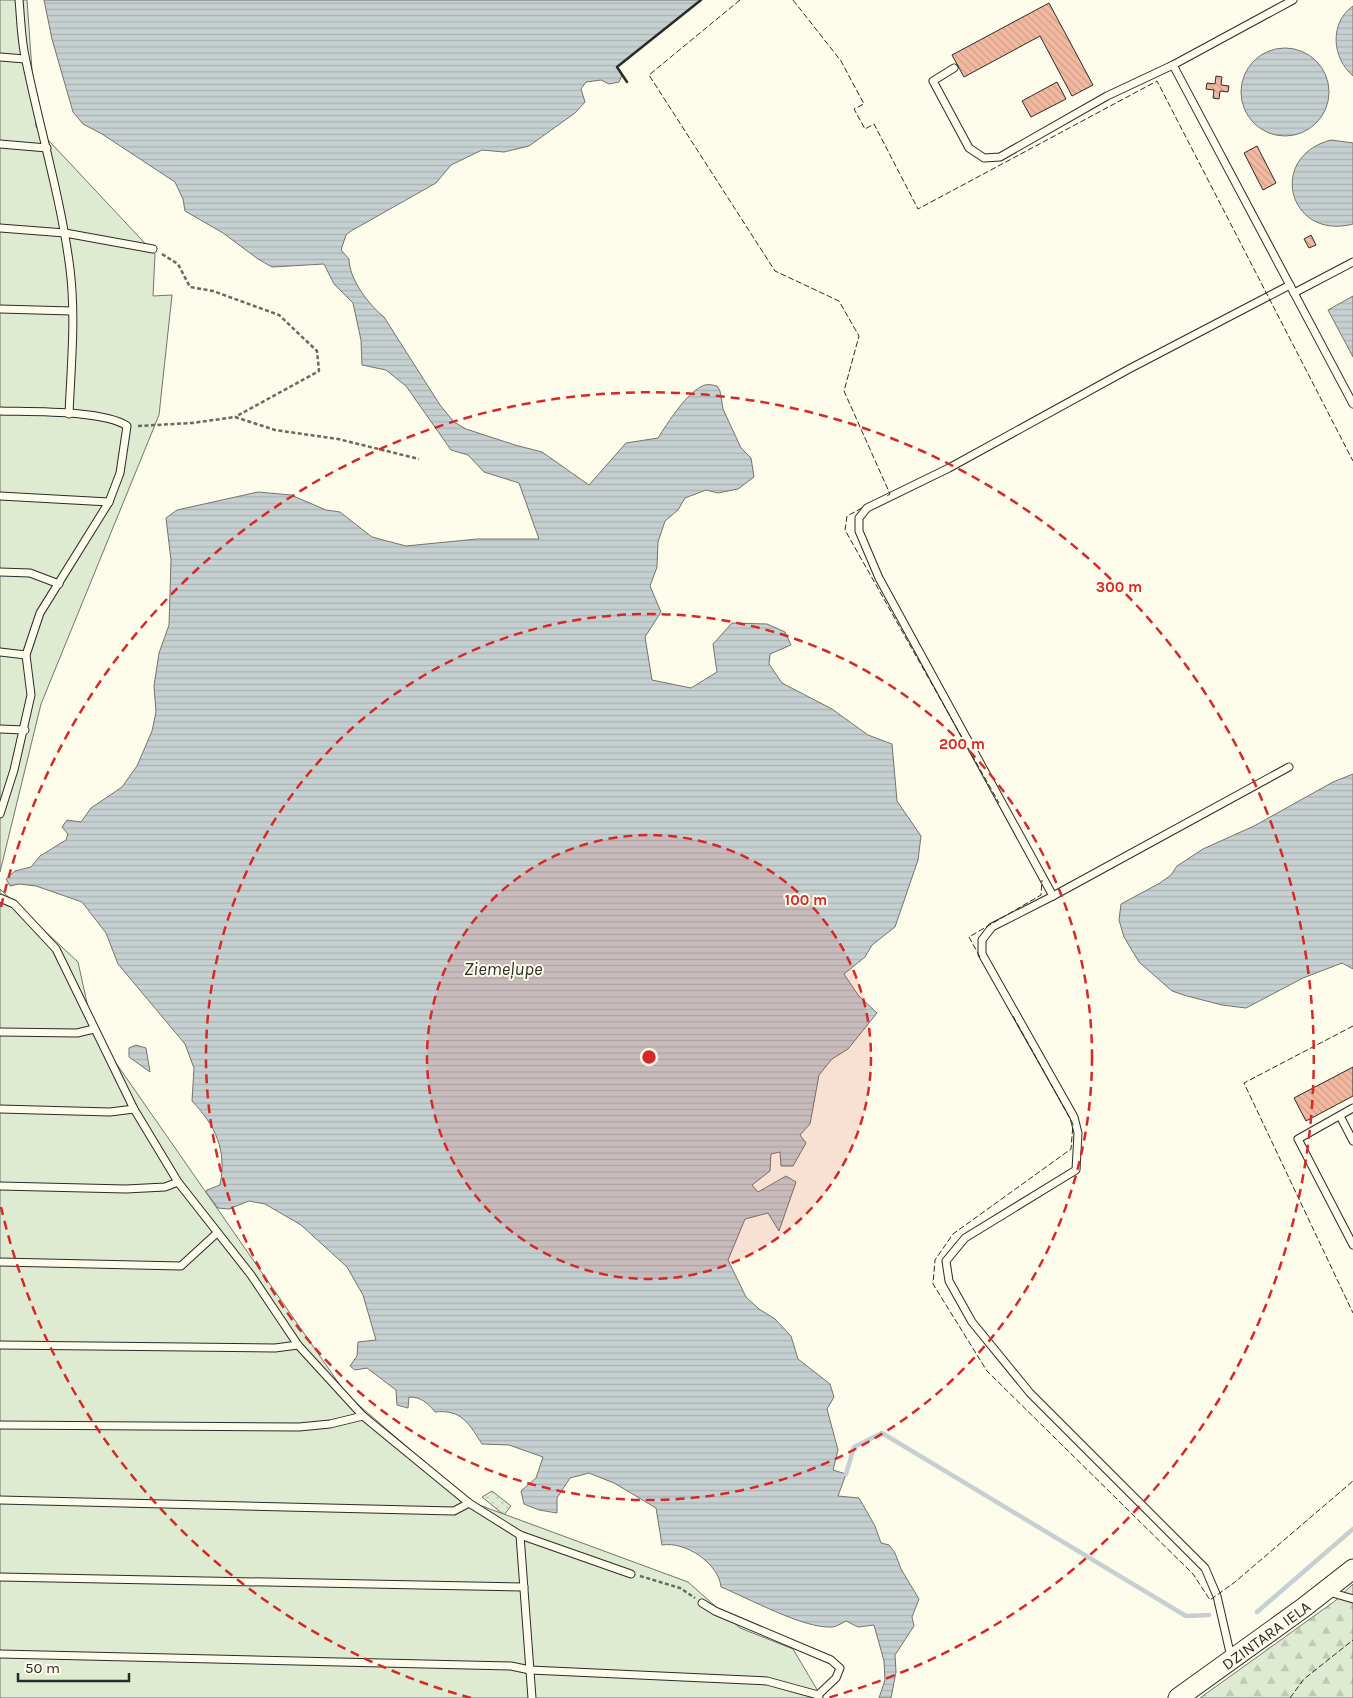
<svg xmlns="http://www.w3.org/2000/svg" width="1353" height="1698" font-family="Karla,sans-serif">
<defs>
<pattern id="grass-dots" width="8" height="8" patternUnits="userSpaceOnUse" patternTransform="scale(1.25)"><rect width="8" height="8" fill="#deebd1"/><path d="M2 2h.1M6 6h.1" fill="none" stroke="#bfcab4" stroke-width="1.8" stroke-linecap="round"/></pattern>
<pattern id="forest-firs" width="22" height="20" patternUnits="userSpaceOnUse" patternTransform="scale(1.25)"><rect width="22" height="20" fill="#deebd1"/><path d="M5 1l3.5 6h-7zM16 11l3.5 6h-7z" fill="#bfcab4"/></pattern>
<pattern id="water-rules" width="6" height="5" patternUnits="userSpaceOnUse" patternTransform="scale(1.25)"><rect width="6" height="5" fill="#c7d0d0"/><path d="M0 2.5h6" fill="none" stroke="#abb3b3"/></pattern>
<pattern id="building-back-hatch" width="6" height="6" patternUnits="userSpaceOnUse" patternTransform="scale(1.25)"><rect width="6" height="6" fill="#f2b8a0"/><path d="M-1 5l2 2M0 0l6 6M5-1l2 2" fill="none" stroke="#d09e8a"/></pattern>
</defs>
<rect width="100%" height="100%" fill="#fdfbea"/>
<polygon fill="url(#grass-dots)" stroke="#74746e" points="492,1491 511,1506 504,1515 482,1497"/>
<polygon fill="url(#forest-firs)" stroke="#74746e" points="1353,1584 1353,1698 1200,1698 1335,1601"/>
<g fill="#deebd1" stroke="#74746e">
<polygon points="0,0 27,0 36,127 155,254 153,296 172,295 159,415 41,704 0,872"/>
<polygon points="0,889 78,962 93,1030 347,1395 471,1502 688,1582 740,1628 793,1649 822,1698 0,1698"/>
</g>
<g fill="url(#water-rules)" stroke="#74746e">
<path d="M44 0H701L617 67 622 75 619 82 609 84 601 80 586 82 581 89 585 102 575 113 529 146 504 152 482 150 451 165 436 183 351 231 346 235 341 250 349 259C349 279 369 305 384 317L440 405 454 422 466 429 515 445 542 452 589 485 626 443 658 438C667 424 688 390 705 385 708 384 713 385 717 386L720 391 723 409 741 448 751 458 754 477 738 489 718 493 706 490 685 498 678 510 665 521 658 542 657 567 650 586 661 612 645 637 652 680 691 688 717 672 713 644 732 623 767 624 785 632 791 645 770 654 769 664 782 683 832 709 868 735 892 744 897 801 921 836 918 860 895 927 872 945 865 957 844 974 858 995 877 1013 848 1049 832 1059 819 1075 810 1124 800 1135 806 1143 793 1166H781L780 1152 771 1154 770 1171 752 1185 758 1192 786 1176 796 1182 779 1231 768 1213 745 1219 728 1260 746 1297 759 1309 775 1319 791 1336 798 1359 830 1384 834 1397 827 1409 838 1450 833 1470 846 1474 838 1496 859 1498 875 1526 881 1543 889 1545 895 1553 901 1569 919 1599 912 1617 914 1626 895 1655 896 1672 891 1698H879L885 1680 884 1661 874 1625 858 1627 846 1621C842 1623 836 1627 832 1627 804 1629 748 1598 721 1587 719 1564 686 1541 662 1545L656 1508 614 1483 589 1473 570 1478 557 1498V1513L539 1510 524 1504 521 1491 536 1478 543 1457 509 1445 482 1444C469 1424 462 1409 435 1412 428 1403 421 1397 409 1397L408 1408 397 1405 396 1390 367 1368 355 1370 350 1366 357 1356 358 1342 376 1340 363 1295 347 1267 301 1225 265 1204 249 1201 229 1209 218 1208 206 1192 207 1190 220 1185C227 1151 216 1126 192 1101L194 1068 185 1044 118 964 106 933 82 902 36 886 19 884 10 886 6 879 15 871 31 867 40 856 66 840 68 834 62 827 67 820 81 822 91 808 122 787 137 766 152 731 156 712 154 686 159 653 169 625 171 560 166 518 177 510 258 492 291 495 326 510 340 512 372 537 406 546 477 539H539L519 483 484 472 468 455 451 450 406 386 386 370 362 365 361 340 353 303 334 284 324 264 272 267 258 259 223 233 185 211 183 199 175 182 102 134 83 124 73 112 52 39Z"/>
<path d="M1353 6V76C1332 58 1329 23 1353 6Z"/>
<circle cx="1285" cy="92" r="44"/>
<path d="M1331 140 1353 143V224C1289 241 1266 157 1331 140Z"/>
<polygon points="1353,296 1353,357 1328,310"/>
<polygon points="1353,774 1353,969 1342,963 1303,978 1246,1008 1222,1005 1187,996 1172,991 1139,962 1124,937 1119,920 1121,904 1160,883 1171,875 1177,866 1203,849 1254,826 1333,782"/>
<polygon points="136,1045 146,1048 150,1072 129,1057 129,1048"/>
</g>
<g fill="none" stroke-linecap="round" stroke-linejoin="round">
<g stroke="#c7d0d0" stroke-width="4.5">
<polyline points="846,1474 854,1447 882,1433 1186,1616 1209,1615"/>
<polyline points="1257,1612 1353,1529"/>
</g>
</g>
<g fill="url(#building-back-hatch)" stroke="#2b2b2b">
<polygon points="1049,3 1093,85 1072,96 1040,36 964,77 952,55"/>
<polygon points="1216,76 1222,77 1221,85 1229,86 1228,92 1220,91 1219,99 1213,98 1214,90 1206,89 1207,83 1215,84"/>
<polygon points="1057,82 1066,99 1031,117 1022,101"/>
<polygon points="1257,146 1276,183 1263,190 1244,153"/>
<polygon points="1311,235 1316,245 1309,248 1304,239"/>
<polygon points="1353,1067 1353,1096 1306,1121 1294,1098"/>
</g>
<g fill="none" stroke-linecap="round" stroke-linejoin="round">
<defs>
<g id="lane">
<path d="M19 0C21 20 21 41 26 61 40 130 61 198 70 269 76 317 71 366 69 414"/>
<polyline points="0,57 25,59"/>
<polyline points="1173,65 1353,404"/>
<polyline points="954,68 933,81 969,148 984,158 1000,157 1107,96 1173,65 1293,0"/>
<polyline points="0,144 47,148"/>
<polyline points="0,228 65,233 153,249"/>
<polyline points="1294,293 1353,262"/>
<polyline points="0,309 72,311"/>
<path d="M0 411C30 412 103 410 127 426L120 473 109 502 40 613 26 655 31 695 14 770 0 814"/>
<polyline points="0,496 109,502"/>
<polyline points="0,572 30,573 59,584"/>
<polyline points="0,652 26,655"/>
<polyline points="0,729 25,730"/>
<polyline points="1053,896 879,578 859,531 859,518 867,508 949,468 1129,369 1290,285"/>
<polyline points="0,898 14,904 56,949 134,1109 178,1182 251,1275 298,1345 363,1416 469,1503 520,1535 631,1574"/>
<polyline points="0,1032 77,1033 94,1029"/>
<polyline points="1353,1108 1298,1139 1353,1245"/>
<polyline points="0,1109 110,1112 134,1109"/>
<polyline points="1340,1116 1353,1141"/>
<polyline points="0,1186 126,1189 165,1187 178,1182"/>
<polyline points="0,1262 181,1266 217,1233"/>
<polyline points="0,1345 275,1348 298,1345"/>
<polyline points="0,1425 299,1427 330,1424 363,1416"/>
<polyline points="0,1500 454,1511 469,1503"/>
<polyline points="520,1535 532,1698"/>
<polyline points="0,1577 524,1587"/>
<polyline points="1329,1592 1353,1599"/>
<polyline points="702,1603 715,1611 831,1660 840,1668 836,1678 818,1695"/>
<polyline points="0,1654 511,1666 530,1670 767,1681 818,1695 819,1698"/>
<polyline points="1231,1657 1217,1596 1205,1568 1030,1393 972,1322 949,1281 946,1261 965,1238 1076,1170 1078,1133 1074,1117 982,954 982,940 992,927 1053,896 1289,767"/>
</g>
<polyline id="secondary" points="1178,1698 1303,1608 1353,1569"/>
</defs>
<use href="#lane" stroke="#2b2b2b" stroke-width="9"/>
<use href="#secondary" stroke="#2b2b2b" stroke-width="21"/>
<g stroke="#6a6964" stroke-width="2.5" stroke-dasharray="4 2.5" stroke-linecap="butt">
<polyline points="162,254 178,264 190,287 213,291 279,315 317,351 319,371 235,417"/>
<polyline points="138,426 192,423 235,417 275,430 338,439 419,459"/>
<polyline points="640,1576 680,1588 695,1598"/>
</g>
<use href="#lane" stroke="#fdfbea" stroke-width="7"/>
<use href="#secondary" stroke="#fdfbea" stroke-width="19"/>
<g stroke="#2b2b2b" stroke-width="1" stroke-dasharray="6 2.5" stroke-linecap="butt">
<polyline points="740,0 649,75 775,271 839,301 859,336 844,391 890,494 887,496"/>
<polyline points="793,0 841,61 864,104 854,109 865,129 874,124 918,209 1157,81 1353,461"/>
<polyline points="862,508 847,516 845,530 999,803"/>
<polyline points="980,957 969,937 1041,895 1042,880"/>
<polyline points="1013,1016 1073,1124 1071,1149 953,1234 935,1260 933,1284 987,1371 1193,1574 1210,1600 1235,1582 1353,1481"/>
<polyline points="1353,1026 1244,1083 1353,1313"/>
<polyline points="1290,1698 1304,1679 1353,1640"/>
</g>
<polyline stroke="#2b2b2b" stroke-width="2.5" points="627,82 617,67 701,0"/>
</g>
<circle cx="649" cy="1057" r="222" fill="#d62828" fill-opacity=".12"/>
<g fill="none" stroke="#d62828" stroke-width="2.5" stroke-dasharray="9 6">
<circle cx="649" cy="1057" r="222"/>
<circle cx="649" cy="1057" r="443"/>
<path d="M471 1698A665 665 0 0 1 1 1207M1 907A665 665 0 1 1 827 1698"/>
</g>
<g text-anchor="middle" stroke-width="4" stroke-linejoin="round" paint-order="stroke">
<g font-size="16" fill="#2b2b2b" stroke="#fdfbea">
<text transform="translate(1266 1635) rotate(-36)" y="6">DZINTARA IELA</text>
</g>
<g font-size="18" font-style="italic" fill="#2b2b2b" stroke="#fdfbea">
<text x="503" y="975">Ziemeļupe</text>
</g>
</g>
<circle cx="649" cy="1057" r="8" fill="#d62828" stroke="#fdfbea" stroke-width="2.5"/>
<g font-size="15" text-anchor="middle" font-weight="bold" fill="#d62828" stroke="#fdfbea" stroke-width="4" stroke-linejoin="round" paint-order="stroke">
<text x="1119" y="592">300 m</text>
<text x="962" y="749">200 m</text>
<text x="806" y="905">100 m</text>
</g>
<path d="M18 1673v8h111v-8" fill="none" stroke="#2b2b2b" stroke-width="2.5"/>
<text x="25" y="1673" font-size="15" fill="#2b2b2b" stroke="#fdfbea" stroke-width="4" paint-order="stroke">50 m</text>
</svg>
